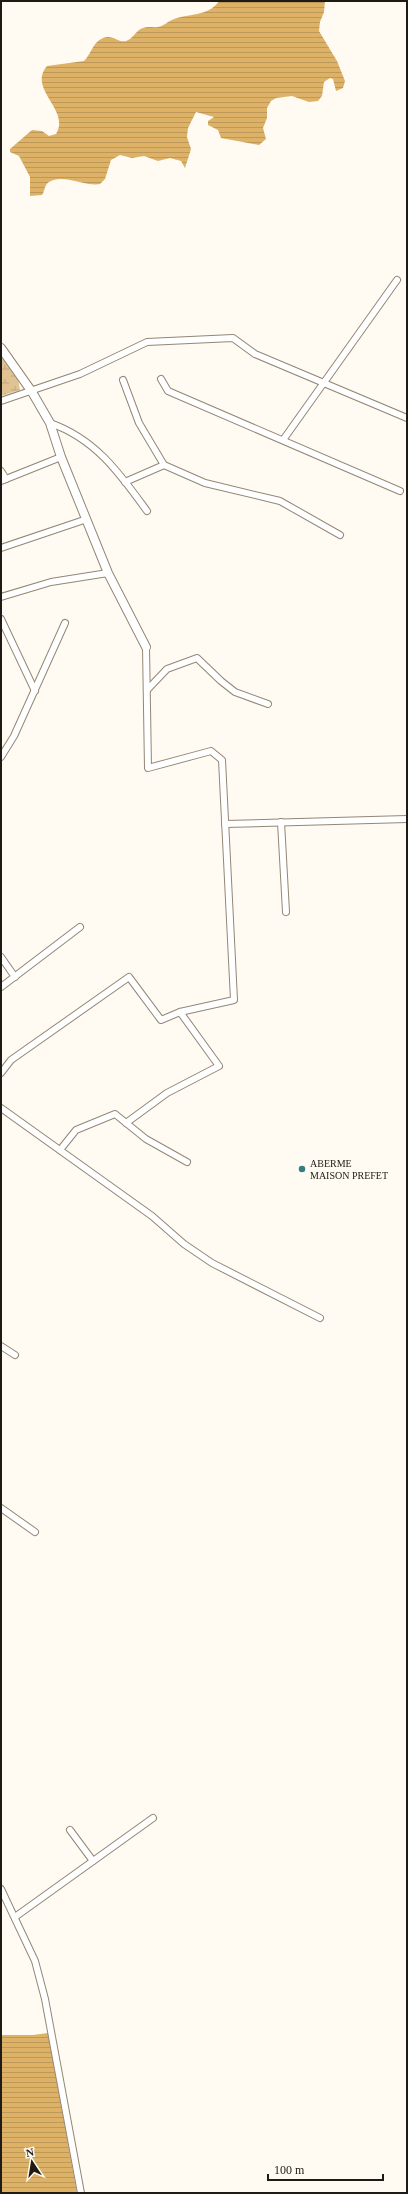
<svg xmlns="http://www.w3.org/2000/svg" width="408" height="2194" font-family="'Times New Roman',serif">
<defs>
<pattern id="wetland-marsh" width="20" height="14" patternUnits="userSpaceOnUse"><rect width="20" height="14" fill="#e0c393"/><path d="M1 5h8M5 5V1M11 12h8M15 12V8" fill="none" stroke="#c0a77e"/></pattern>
<pattern id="water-rules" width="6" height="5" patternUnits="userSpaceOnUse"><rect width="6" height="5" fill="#ddb267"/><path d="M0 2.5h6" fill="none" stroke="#bd9858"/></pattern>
</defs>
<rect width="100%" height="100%" fill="#fffaf2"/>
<polygon fill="url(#wetland-marsh)" points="1,355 18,379 20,390 1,396"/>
<g fill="url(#water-rules)">
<path d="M219 1H325L324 12 320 22 319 31 337 61 345 81 343 88 336 91 333 79 330 78 324 82 322 96 318 101 309 102 292 96 276 98 271 101 267 108V118L263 128 266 139 259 145 221 138 218 130 208 125V121L214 117 196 112 188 128 187 137 191 149 185 168 181 161 170 158 158 161 144 156 132 158 120 155 111 160 105 179 100 184C86 187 62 173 49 182 44 185 45 191 42 195L30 196V177L19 156 10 152V149L32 130 42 131 49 136 56 134C71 110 27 89 47 66L84 61C92 53 92 43 103 38 113 34 118 43 126 41 133 39 136 30 143 28 148 26 153 28 158 27 164 26 167 22 172 20 187 13 209 17 219 1Z"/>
<polygon points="48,2033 77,2193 1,2193 1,2035 33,2035"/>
</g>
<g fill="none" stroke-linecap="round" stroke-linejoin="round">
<defs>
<g id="street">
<polyline points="161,379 168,391 400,491"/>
<polyline points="123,380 139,423 164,465 205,483 280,501 340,535"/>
<polyline points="1,401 80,374 147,342 233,338 255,354 407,418"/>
<path d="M50 423C96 439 120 474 147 511"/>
<polyline points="283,440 397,280"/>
<polyline points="1,471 6,479"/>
<polyline points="1,481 61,457"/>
<polyline points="125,482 164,465"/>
<polyline points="1,548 87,519"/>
<polyline points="1,597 51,582 108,573"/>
<polyline points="1,619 35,691"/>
<polyline points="147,690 167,669 197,658 221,681 235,692 268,704"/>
<polyline points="1,757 14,736 65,623"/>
<polyline points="281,822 286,912"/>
<polyline points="225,824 407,819"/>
<polyline points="1,957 15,977"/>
<polyline points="1,987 80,927"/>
<polyline points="1,1073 11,1060 129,977 161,1020 180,1012 234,1000 222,760 211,751 148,768 146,647"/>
<polyline points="1,1108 152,1216 184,1244 212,1263 320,1318"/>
<polyline points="126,1123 167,1093 219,1066 180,1012"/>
<polyline points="60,1150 76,1130 115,1114 146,1139 187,1162"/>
<polyline points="1,1346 15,1355"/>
<polyline points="1,1508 35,1532"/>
<polyline points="70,1830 93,1861"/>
<polyline points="1,1889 35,1961 45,1999 81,2193"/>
<polyline points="15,1917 153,1818"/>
</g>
<polyline id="secondary" points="1,348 32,392 50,423 61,457 108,573 146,647"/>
</defs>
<use href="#street" stroke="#938775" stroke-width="8"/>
<use href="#secondary" stroke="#938775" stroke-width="10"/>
<use href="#street" stroke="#fff" stroke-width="6"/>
<use href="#secondary" stroke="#fff" stroke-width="8"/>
</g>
<circle fill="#357d85" stroke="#fffaf2" stroke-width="1.5" cx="302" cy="1169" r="4"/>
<g text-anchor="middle" stroke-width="3" stroke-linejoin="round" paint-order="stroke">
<g font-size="10" fill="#1f1a13" stroke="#fffaf2" text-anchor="start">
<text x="310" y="1167">ABERME<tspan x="310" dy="12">MAISON PREFET</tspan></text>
</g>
</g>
<rect width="408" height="2194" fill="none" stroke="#1f1a13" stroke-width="4"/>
<g transform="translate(32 2162) rotate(348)" stroke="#fffaf2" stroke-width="3" paint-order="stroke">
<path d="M0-3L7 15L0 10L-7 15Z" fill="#1f1a13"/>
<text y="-6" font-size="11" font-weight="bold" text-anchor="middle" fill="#1f1a13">N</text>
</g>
<path d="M268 2174v6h115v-6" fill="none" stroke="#1f1a13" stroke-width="2"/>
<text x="274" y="2174" font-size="12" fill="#1f1a13" stroke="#fffaf2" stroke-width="3" paint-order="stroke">100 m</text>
</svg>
